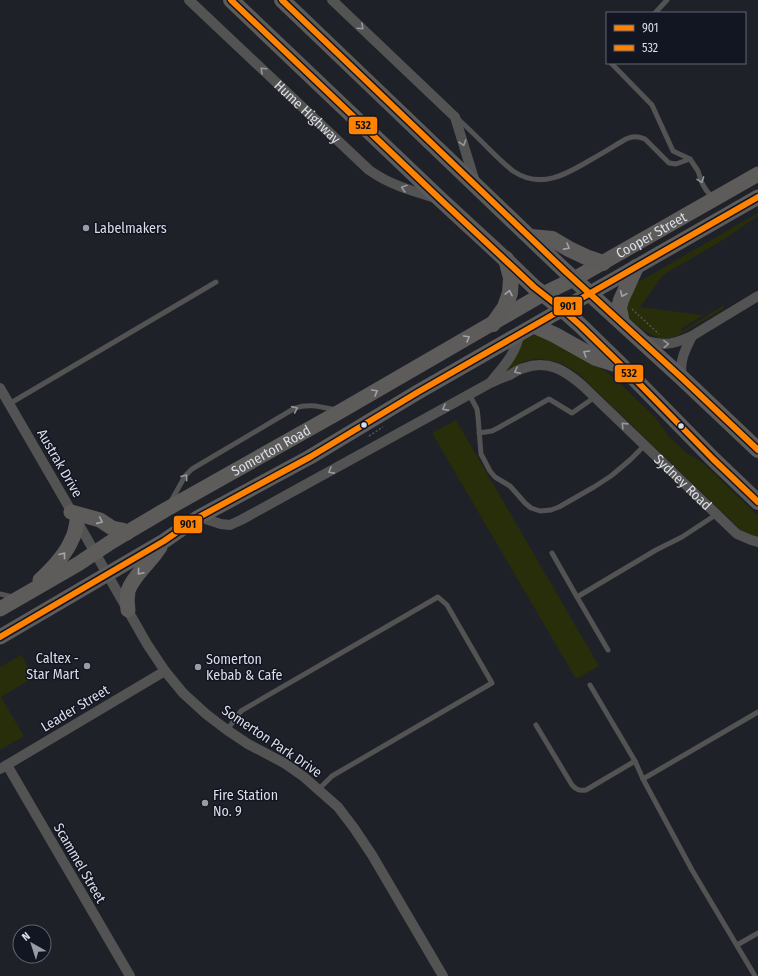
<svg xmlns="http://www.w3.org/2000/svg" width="758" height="976" font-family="'Fira Sans Condensed',sans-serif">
<rect width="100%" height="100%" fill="#1f2128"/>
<g fill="#282e0a">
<path d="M758 213V216L718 243 663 275 640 307 702 315 724 302 681 329 682 331 724 305 723 309 675 337C656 344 638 326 625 315L626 295 634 285 642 280Z"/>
<path d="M538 334 563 344 604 370 613 377 656 418 669 437 687 453 704 464 758 516V538L746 534 741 530 587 382 579 374 565 365 557 362 541 359H534L522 362 512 370 504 375C509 364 519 342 529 336 532 335 535 334 538 334Z"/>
<polygon points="456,420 599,666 576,679 432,433"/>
<polygon points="21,655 34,677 1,697 24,736 0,750 0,667"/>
</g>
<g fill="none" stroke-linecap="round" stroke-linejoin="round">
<g stroke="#545455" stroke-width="1.5" stroke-dasharray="2 2" stroke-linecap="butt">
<polyline points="632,309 659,334"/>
<polyline points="369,436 383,427"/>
</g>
<g stroke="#535353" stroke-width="5">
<polyline points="655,13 667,0"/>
<polyline points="611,63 652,105 673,151 690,159 698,171 702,183 706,190 712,197"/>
<path d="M458 119C468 128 478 138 488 148 496 156 504 164 513 171 541 190 567 174 592 159 603 153 614 146 626 139 633 136 637 136 645 139L669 163 676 164 690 159"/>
<polyline points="469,394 477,409 478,417 481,454 490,471 495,477 510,486 525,503 531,508 540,511 551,510 559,507 594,487 611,476 630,460 645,445"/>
<polyline points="9,404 216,282"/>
<polyline points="479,433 492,431 498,428 549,399 572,413 595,397"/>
<path d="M170 503 185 476 192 469 295 408C310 403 321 407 336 410"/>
<polyline points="552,553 577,597 656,550 682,537 717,514"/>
<polyline points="0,594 13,597"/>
<polyline points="577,597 608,650"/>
<polyline points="590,685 635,761 643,779 692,870 755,976"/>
<path d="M536 725 572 785C577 790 579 791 586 790L635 761"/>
<polyline points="227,730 241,711 438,597 447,605 492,683 332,776 319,789"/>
<polyline points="643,779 758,712"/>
<polyline points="737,945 758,933"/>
</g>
<g stroke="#535353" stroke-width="10">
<path id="s1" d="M189 0 369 170C390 185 412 191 436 198"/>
<polyline points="332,0 455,117 475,182"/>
<path d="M643 340C665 346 672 345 692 336L758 296"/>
<path d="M682 378C679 361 685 350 692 336"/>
<path id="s2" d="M493 382C498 379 504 377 510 375 515 372 519 369 524 368 548 359 566 371 583 386L737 534 751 540 758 542"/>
<polyline points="0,388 77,521 147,644 165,671 183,693 206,714 227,730 248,744 284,763 304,777 338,807 354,828 372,855 443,976"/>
<path d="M199 517 221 524 230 525 241 520 490 383C502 368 516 354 519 335"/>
<polyline points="7,765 130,976"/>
<polyline points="0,769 165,671"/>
</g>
<g stroke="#5e5c5b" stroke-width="15">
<polyline points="71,512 100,520 112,528 122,530 127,533"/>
<path d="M40 580C52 569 66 554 72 539 75 534 76 527 77 521"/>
<path id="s3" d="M0 609 78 564 111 542 165 510 341 411 543 294 574 279 758 174"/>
<path d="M128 610C127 604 127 597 128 591 132 579 142 570 150 560 154 556 157 551 160 547"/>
<polyline points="0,637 164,541 199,517 310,457 418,392 758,197"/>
</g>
<g stroke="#5c5b5a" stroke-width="16">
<polyline points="231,0 441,200 505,259 534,287 562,309 581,326 622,366 713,459 758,502"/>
<polyline points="282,0 565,271 682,378 758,450"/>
<polyline points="531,237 552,239 569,249 586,257 603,263"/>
<polyline points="622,323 619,308 621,300 636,267"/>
<polyline points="493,324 505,307 510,293 511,278 506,259"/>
<polyline points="535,326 555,335 596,358 621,366"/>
</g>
<defs>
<polyline id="bus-1" points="0,637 164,541 199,517 310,457 418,392 758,197"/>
<g id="bus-2">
<polyline points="231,0 441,200 534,287 562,309 581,326 622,366 713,459 758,502"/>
<polyline points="282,0 565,271 682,378 758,450"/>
</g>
</defs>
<use href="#bus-1" stroke="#121522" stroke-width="9"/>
<use href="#bus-2" stroke="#121522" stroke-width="9"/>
<use href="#bus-1" stroke="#ff8200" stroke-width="6"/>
<use href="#bus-2" stroke="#ff8200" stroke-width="6"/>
</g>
<defs><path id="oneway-chevron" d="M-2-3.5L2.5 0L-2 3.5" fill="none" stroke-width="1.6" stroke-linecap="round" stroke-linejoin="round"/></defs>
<g stroke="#97989d">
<use href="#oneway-chevron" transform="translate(361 27) rotate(43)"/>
<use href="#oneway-chevron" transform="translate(263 70) rotate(-137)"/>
<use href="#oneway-chevron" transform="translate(463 143) rotate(73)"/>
<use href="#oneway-chevron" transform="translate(701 180) rotate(70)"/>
<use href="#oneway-chevron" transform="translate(404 188) rotate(-163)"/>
<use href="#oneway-chevron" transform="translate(666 344) rotate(-2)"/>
<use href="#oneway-chevron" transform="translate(517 371) rotate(153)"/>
<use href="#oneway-chevron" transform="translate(445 408) rotate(151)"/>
<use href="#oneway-chevron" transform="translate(295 409) rotate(-24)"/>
<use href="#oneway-chevron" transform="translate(624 425) rotate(-136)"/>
<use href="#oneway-chevron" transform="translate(331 471) rotate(151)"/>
<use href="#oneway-chevron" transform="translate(185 477) rotate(-54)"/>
</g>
<g stroke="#a2a3a8">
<use href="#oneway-chevron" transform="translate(567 247) rotate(29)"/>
<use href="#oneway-chevron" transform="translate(509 293) rotate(-78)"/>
<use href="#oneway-chevron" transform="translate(623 294) rotate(114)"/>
<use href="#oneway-chevron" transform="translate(586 353) rotate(-149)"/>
</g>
<g stroke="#a3a4a8">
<use href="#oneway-chevron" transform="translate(467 338) rotate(-30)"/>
<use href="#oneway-chevron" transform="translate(375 392) rotate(-30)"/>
<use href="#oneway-chevron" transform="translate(100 521) rotate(24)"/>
<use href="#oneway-chevron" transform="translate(63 555) rotate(-52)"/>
<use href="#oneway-chevron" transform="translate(140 572) rotate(130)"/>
</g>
<g fill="#999ca4" stroke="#121522" stroke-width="1.5">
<circle cx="86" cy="228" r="4"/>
<circle cx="87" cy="666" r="4"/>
<circle cx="198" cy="667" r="4"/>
<circle cx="205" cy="803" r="4"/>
</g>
<g fill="#dbdee7" stroke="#121522" stroke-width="1.5">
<circle cx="364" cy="425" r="3.5"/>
<circle cx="681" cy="426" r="3.5"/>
</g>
<g text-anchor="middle" stroke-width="3" stroke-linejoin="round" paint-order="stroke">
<g font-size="14" fill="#dbdee7" stroke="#121522">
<text dy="5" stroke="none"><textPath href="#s1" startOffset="163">Hume Highway</textPath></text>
<text dy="5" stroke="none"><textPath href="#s3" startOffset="751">Cooper Street</textPath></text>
<text dy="5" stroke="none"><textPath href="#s3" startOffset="314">Somerton Road</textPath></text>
<text transform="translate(60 463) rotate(60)" y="5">Austrak Drive</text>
<text dy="5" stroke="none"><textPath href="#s2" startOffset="238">Sydney Road</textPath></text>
<text transform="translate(75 708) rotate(-31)" y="5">Leader Street</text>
<text transform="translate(272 741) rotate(34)" y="5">Somerton Park Drive</text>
<text transform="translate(80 863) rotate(60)" y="5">Scammel Street</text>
</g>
<g font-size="14" fill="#dbdee7" stroke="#121522" text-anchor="start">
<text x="94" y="233">Labelmakers</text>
<text x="79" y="663" text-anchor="end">Caltex -<tspan x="79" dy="16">Star Mart</tspan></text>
<text x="206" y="664">Somerton<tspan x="206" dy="16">Kebab &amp; Cafe</tspan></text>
<text x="213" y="800">Fire Station<tspan x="213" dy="16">No. 9</tspan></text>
</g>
</g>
<g stroke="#121522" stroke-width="1.5">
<rect x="348" y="116" width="30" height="19" rx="4" fill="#ff8200"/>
<rect x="553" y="296" width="30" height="20" rx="4" fill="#ff8200"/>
<rect x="614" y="364" width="30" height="19" rx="4" fill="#ff8200"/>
<rect x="173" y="515" width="30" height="19" rx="4" fill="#ff8200"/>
</g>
<g font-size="11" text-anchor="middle" font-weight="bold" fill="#111">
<text x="363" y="129">532</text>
<text x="568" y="310">901</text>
<text x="629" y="377">532</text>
<text x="188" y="528">901</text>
</g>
<rect x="606" y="12" width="140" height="52" fill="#121522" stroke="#626571"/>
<rect x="614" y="25" width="20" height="6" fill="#ff8200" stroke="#626571"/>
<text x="642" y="32" font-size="12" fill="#dbdee7">901</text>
<rect x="614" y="45" width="20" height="6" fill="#ff8200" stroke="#626571"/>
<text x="642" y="52" font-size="12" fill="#dbdee7">532</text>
<g transform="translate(32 944) rotate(321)"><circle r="19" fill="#121522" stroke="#626571"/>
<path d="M0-3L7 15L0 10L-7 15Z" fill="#999ca4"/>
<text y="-6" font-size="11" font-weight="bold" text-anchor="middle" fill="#dbdee7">N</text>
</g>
</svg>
